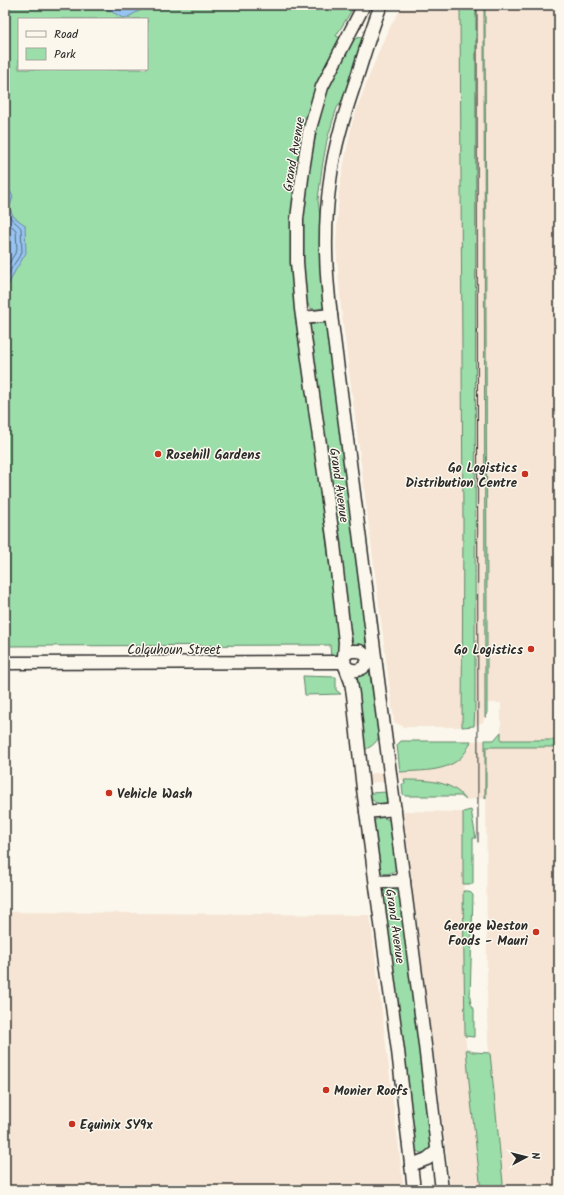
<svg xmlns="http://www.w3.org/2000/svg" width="564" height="1195" font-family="Kalam,sans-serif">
<rect width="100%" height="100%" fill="#fbf7ec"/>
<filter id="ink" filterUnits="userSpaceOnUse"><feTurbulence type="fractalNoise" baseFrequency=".025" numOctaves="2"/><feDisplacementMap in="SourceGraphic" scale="8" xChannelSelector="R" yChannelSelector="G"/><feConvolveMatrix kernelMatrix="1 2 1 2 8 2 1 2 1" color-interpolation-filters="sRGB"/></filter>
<g filter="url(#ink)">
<g fill="#f6e5d4">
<polygon points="403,5 460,5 463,524 462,727 404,727 394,722 341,308 336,246 339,189 352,123 367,81 386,34"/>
<polygon points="476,5 484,5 485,717 484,720 483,722 474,726 475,708"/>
<polygon points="485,5 559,5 559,740 501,740 501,703 487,703"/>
<polygon points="485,740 485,798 466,800 454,789 431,781 417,780 401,780 400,772 442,768 469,749 471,741"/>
<polygon points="486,747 559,747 559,1190 497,1190 498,1188 493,1091 488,1041 487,1007"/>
<polygon points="386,772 386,781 368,783 367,774"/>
<polygon points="403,811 463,812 465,1033 470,1092 481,1190 451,1190"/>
<polygon points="5,912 370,915 404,1190 5,1190"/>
</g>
<g fill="#9bdea9" stroke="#63846a" fill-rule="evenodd">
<path d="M5 5H355L336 36 341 38 304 142 299 324 340 649 339 654 331 658 330 645 5 646ZM19 19H147V69H19Z"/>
<polygon points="460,5 476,5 476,13 475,708 474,726 462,727 463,524"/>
<polygon points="484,5 485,5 487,621 487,712 486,717 485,717"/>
<path d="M367 35 345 96 337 108 334 117 327 140 322 168 318 200 322 233 325 306C321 310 315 310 310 308 304 298 305 287 304 276 300 224 306 172 319 122 322 110 324 98 329 87 335 71 344 56 351 40Z"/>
<polygon points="322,322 327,324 365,608 364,617 366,649 353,645 352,636 347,622 310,326 312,324"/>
<path d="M369 671 380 732C378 742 373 746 364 750L354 675Z"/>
<polygon points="303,676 336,677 336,690 341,694 305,695"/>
<polygon points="501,732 501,740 559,740 559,747 486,747 486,798 485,798 485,740 494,740"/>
<path d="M401 741H471C460 773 428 770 400 772L397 745Z"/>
<path d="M404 780C426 780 452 780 466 800L461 796H405L403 794 402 784H405Z"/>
<path d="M387 792 388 803C378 804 372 804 369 793Z"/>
<polygon points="471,810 476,838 473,838 473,884 463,884 463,812"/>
<path d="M381 817 390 820 392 824 397 867C395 874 384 876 379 871L373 823 375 820Z"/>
<path d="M394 888 399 891 432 1142 429 1151C422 1155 418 1153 414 1148L382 893 386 889Z"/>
<polygon points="463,891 469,891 473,895 470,998 471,1004 474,1009 474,1037 465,1036 465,1033"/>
<polygon points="466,1049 473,1052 490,1053 503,1183 497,1190 481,1190 470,1092"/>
</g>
<g fill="#97c4f1" stroke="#6c87a2">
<polygon points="95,5 150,5 126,18 123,18 107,9"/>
<polygon points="9,189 13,197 9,208 14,217 25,225 26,253 15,271 5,292 5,190"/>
</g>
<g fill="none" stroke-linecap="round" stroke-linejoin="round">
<g stroke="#56687a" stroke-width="1">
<path d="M5 194H7L9 198C8 200 6 204 6 207 5 216 16 222 21 228L22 252 11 269 5 283"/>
<polyline points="5,219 8,223 16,230 17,250 5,270"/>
</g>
<defs>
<g id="minor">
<path d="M381 5C371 30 364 55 356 80 345 113 334 146 330 181 324 225 325 271 331 315L425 1045 442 1190"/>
<polyline points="303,318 331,315"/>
<path d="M352 651H360L369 658C366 670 354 674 345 666L344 657 347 653Z"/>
<polyline points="344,657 345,642 334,544 301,309 297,262 297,219 303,170 309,132 322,87 364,5"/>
<polyline points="5,663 343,662"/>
<polyline points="345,666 351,682 353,695 363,789 398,1051 414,1190"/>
<polyline points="366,812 395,809"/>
<polyline points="376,882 404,881"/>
<polyline points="411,1165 427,1159 437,1151"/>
</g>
</defs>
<use href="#minor" stroke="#2b2b2b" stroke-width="15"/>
<use href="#minor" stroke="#fbf7ec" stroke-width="12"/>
<polyline stroke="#2b2b2b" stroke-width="1" points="477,5 478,842"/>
</g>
</g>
<g fill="#c8321e" stroke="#fbf7ec" stroke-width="1.5">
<circle cx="158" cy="454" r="4"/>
<circle cx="525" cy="474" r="4"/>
<circle cx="531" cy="649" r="4"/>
<circle cx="109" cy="793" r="4"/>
<circle cx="536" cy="932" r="4"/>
<circle cx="326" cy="1090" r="4"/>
<circle cx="72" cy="1124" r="4"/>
</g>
<g text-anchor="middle" stroke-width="3" stroke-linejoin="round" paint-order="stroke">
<g font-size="13" fill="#2b2b2b" stroke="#fbf7ec">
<text transform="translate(293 154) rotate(-80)" y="5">Grand Avenue</text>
<text transform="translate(340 485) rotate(82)" y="5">Grand Avenue</text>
<text x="174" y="654">Colquhoun Street</text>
<text transform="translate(396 926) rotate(82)" y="5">Grand Avenue</text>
</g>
<g font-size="13" font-weight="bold" fill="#2b2b2b" stroke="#fbf7ec" text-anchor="start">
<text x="166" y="459">Rosehill Gardens</text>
<text x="517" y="472" text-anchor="end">Go Logistics<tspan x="517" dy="15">Distribution Centre</tspan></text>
<text x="523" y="654" text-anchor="end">Go Logistics</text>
<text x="117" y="798">Vehicle Wash</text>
<text x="528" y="930" text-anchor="end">George Weston<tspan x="528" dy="15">Foods - Mauri</tspan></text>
<text x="334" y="1095">Monier Roofs</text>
<text x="80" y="1129">Equinix SY9x</text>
</g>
</g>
<rect width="564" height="1195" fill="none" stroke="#fbf7ec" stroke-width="20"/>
<rect x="10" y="10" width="544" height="1175" fill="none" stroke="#2b2b2b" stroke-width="1.5" filter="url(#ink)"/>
<rect x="18" y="18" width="130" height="52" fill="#fbf7ec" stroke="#a8a59f"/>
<rect x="26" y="31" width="20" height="6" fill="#fbf7ec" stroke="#a8a59f"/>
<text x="54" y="38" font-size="12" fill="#2b2b2b">Road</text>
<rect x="26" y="48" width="20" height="12" fill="#9bdea9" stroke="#a8a59f"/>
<text x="54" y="58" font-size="12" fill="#2b2b2b">Park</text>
<g transform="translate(526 1157) rotate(83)" stroke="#fbf7ec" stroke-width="3" paint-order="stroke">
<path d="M0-3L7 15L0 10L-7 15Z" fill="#2b2b2b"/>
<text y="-6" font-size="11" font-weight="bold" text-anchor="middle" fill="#2b2b2b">N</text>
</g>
</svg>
